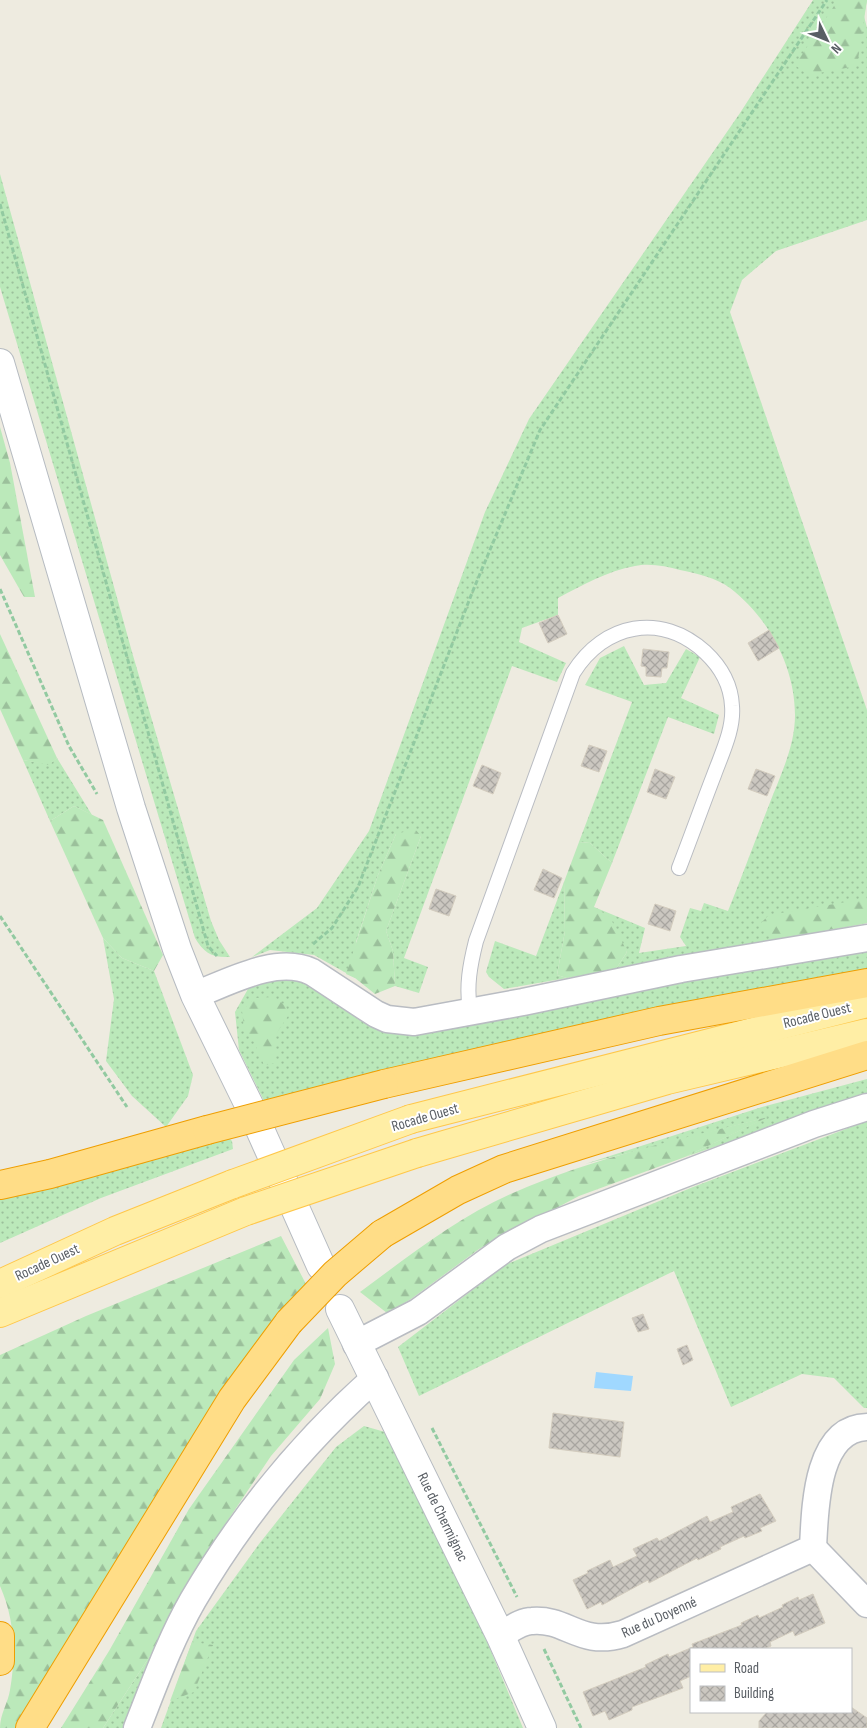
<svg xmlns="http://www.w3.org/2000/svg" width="867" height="1728" font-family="'Sofia Sans Condensed',sans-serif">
<defs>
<pattern id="grass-dots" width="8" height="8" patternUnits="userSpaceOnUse" patternTransform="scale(1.25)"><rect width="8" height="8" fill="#bbe9ba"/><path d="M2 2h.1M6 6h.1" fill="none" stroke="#9bc09b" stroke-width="1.8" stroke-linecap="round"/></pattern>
<pattern id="forest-firs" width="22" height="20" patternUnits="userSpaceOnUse" patternTransform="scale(1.25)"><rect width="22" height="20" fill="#bbe9ba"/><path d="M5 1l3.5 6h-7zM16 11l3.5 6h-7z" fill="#9bc09b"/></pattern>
<pattern id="building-cross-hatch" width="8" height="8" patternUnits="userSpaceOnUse" patternTransform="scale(1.25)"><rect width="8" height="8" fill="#cbc7c0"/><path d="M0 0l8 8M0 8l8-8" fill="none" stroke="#a8a5a0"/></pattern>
</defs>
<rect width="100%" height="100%" fill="#eeebe0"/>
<g fill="url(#grass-dots)">
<path d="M813 0H867L864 16 867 28V220L776 251 742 280 730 312 867 710V923L616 969 627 952 594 907 645 928 639 953 686 946 680 937 690 908 701 911 704 903 728 911C742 876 755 841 769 805 780 776 795 747 795 715 795 666 768 617 730 588 717 578 696 573 680 570 666 566 649 563 635 566 607 571 583 585 558 598V615L522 628 519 642 566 663 557 682 512 666 404 958 428 967 419 993 395 986 393 951 386 931 421 836 396 834 378 875 356 942 355 978 314 955 270 950 252 957 317 908 369 831 485 512 529 419 740 113Z"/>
<path d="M0 174 132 652 211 921 219 940 230 957C212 958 204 953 195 938L0 287Z"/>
<polygon points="624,646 644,685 666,683 686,649 700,657 681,698 719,715 714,734 668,717 612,863 590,843 579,842 632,702 585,685 600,658"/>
<polygon points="57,758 92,815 74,806 50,821 23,760 49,764"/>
<polygon points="564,882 565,931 557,975 567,978 504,989 489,977 486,972 495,941 536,956"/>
<polygon points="103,938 122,958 154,971 193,1075 188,1096 166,1127 132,1096 106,1061 114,999"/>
<path d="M867 950V969C664 1004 464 1052 264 1101L239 1050 235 1012 248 989 266 980 288 977 305 981 389 1032 421 1035 787 961Z"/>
<polygon points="867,1079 867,1095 685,1157 765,1118 585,1164 762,1107"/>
<polygon points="867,1121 867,1408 864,1408 834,1378 802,1374 731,1407 674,1271 419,1396 398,1347 505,1265 693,1187"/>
<polygon points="229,1138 232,1141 233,1149 101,1198 0,1243 0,1198 63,1185"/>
<polygon points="364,1426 385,1432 466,1591 523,1728 161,1728 196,1631 259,1544 336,1447"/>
<polygon points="159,1642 125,1728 103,1728"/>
</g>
<g fill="url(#forest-firs)">
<polygon points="838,0 867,0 857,66 808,75 795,65"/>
<polygon points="0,427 10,463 35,597 24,597 0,555"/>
<polygon points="0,634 57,758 49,765 23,760 0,709"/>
<polygon points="74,806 103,820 163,955 154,971 122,958 103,938 50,821"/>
<polygon points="415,829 421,836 386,931 393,951 395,986 375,994 355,978 346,974 378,875 396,834"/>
<polygon points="579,842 590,843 612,863 594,907 610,917 627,952 616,969 567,978 557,975 565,931 564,882"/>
<polygon points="864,899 867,905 867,923 775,940 759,925 769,915"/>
<polygon points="274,997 286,1006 288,1016 276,1034 276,1063 264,1065 254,1042 244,1028 242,1011 255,998"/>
<path d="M768 1117 685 1157 579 1196 479 1249 411 1299 387 1313 360 1292C409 1256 458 1217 513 1193 595 1157 682 1139 768 1117Z"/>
<path d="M281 1236 307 1286 17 1728H0C0 1714 8 1703 10 1690 16 1655 15 1620 0 1586V1355L86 1316Z"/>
<polygon points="328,1328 335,1364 320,1399 271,1456 216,1538 159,1642 103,1728 61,1728 109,1651 189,1509 294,1360"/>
<polygon points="192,1642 213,1645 194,1692 170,1701"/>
</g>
<polygon fill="#a0d8ff" points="596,1372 633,1376 631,1391 594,1388"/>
<g fill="url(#building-cross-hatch)" stroke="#d3ccbe">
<polygon points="558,615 567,634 548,643 539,623"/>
<polygon points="769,630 779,648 758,661 748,643"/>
<polygon points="643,649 669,652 667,668 662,668 661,677 646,676 646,667 641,666"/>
<polygon points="589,745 607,751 599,772 581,766"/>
<polygon points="482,765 501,773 493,794 473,786"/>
<polygon points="655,769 675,777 666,799 647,792"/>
<polygon points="756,769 775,776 767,796 748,789"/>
<polygon points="543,869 562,878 554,898 534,890"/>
<polygon points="436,889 456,896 449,916 429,909"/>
<polygon points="655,904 676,911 670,931 648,924"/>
<polygon points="643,1314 649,1329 638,1332 632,1318"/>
<polygon points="687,1345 693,1360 683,1365 677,1349"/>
<polygon points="553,1413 624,1422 620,1457 549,1448"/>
<polygon points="760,1494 776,1521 760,1528 762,1531 745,1538 744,1536 720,1547 721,1549 698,1560 697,1558 649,1583 648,1580 602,1605 601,1602 587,1609 573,1580 588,1573 587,1571 610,1560 613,1567 637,1556 633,1549 657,1538 659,1541 707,1516 710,1522 733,1512 731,1507"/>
<polygon points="813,1594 825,1623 795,1636 793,1631 770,1642 771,1646 764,1649 691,1649 691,1676 680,1681 683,1688 632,1707 632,1710 609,1720 605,1711 593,1716 583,1692 646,1667 645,1665 668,1654 669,1657 693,1647 692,1644 742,1625 741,1623 758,1615 759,1618 783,1607 782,1605 798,1597 799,1600"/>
<polygon points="851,1707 867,1718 867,1728 759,1728 759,1721 767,1712 851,1712"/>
</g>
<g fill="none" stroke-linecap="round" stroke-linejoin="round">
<defs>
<path id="lane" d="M470 1011C466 986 470 965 476 941L573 673C604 623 661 612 705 652 720 666 731 685 732 706 734 729 722 753 714 775 702 806 691 837 679 868"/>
<g id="street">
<path d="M195 995C229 982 277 955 312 972L376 1014 387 1019 414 1022 523 1002 681 969 867 938"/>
<polyline points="356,1344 418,1312 507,1247 541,1229 814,1124 867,1107"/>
<polyline points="813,1548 867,1604"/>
<path d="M500 1635C510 1630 521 1621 532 1621 567 1618 580 1647 623 1634L813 1548C815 1512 815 1428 867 1427"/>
<path d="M137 1728C154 1685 170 1640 193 1600 241 1518 304 1441 375 1378"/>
</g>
<g id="secondary">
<polyline points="0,363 131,808 177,949 195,995 250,1107 321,1266"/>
<polyline points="340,1309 500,1635 542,1728"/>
</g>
<g id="primary">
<polyline points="411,1119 867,1003"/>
<polyline points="417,1153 667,1080 867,1033"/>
<polyline points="0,1284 115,1231 233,1184"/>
<polyline points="0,1313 246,1211"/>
</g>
<g id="highway">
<polyline points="384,1084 659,1021 867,983"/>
<polyline points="0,1185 50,1174 207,1130"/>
<polyline points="382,1234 458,1190 504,1169 867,1055"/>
<polyline points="0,1636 0,1661"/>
<polyline points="30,1728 232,1399 289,1322"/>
</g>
</defs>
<use href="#lane" stroke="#b9bcc2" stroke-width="16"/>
<use href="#street" stroke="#b9bcc2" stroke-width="29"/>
<use href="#secondary" stroke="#b6bbc1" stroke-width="30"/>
<use href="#primary" stroke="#ffc749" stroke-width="30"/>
<use href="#highway" stroke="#ef9e00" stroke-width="30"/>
<g stroke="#92caa1" stroke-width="3" stroke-dasharray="5 2.5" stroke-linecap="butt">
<polyline points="0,204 208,946 217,956"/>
<polyline points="0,589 69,746 97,794"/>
<polyline points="0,916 127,1107"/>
<polyline points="313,944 332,928 358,887 472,593 540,430 827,0"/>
<polyline points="432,1428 517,1597"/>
<polyline points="544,1649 581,1728"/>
</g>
<use href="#lane" stroke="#fff" stroke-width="14"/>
<use href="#street" stroke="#fff" stroke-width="26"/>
<use href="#secondary" stroke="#fff" stroke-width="28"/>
<use href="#primary" stroke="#ffeea5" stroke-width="28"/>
<use href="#highway" stroke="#ffdd87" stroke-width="28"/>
<defs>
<g id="primary-bridge">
<polyline points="233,1184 411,1119"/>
<polyline points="246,1211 417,1153"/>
</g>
<g id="highway-bridge">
<polyline points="207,1130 384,1084"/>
<polyline points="289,1322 335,1274 382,1234"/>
</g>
</defs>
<use href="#primary-bridge" stroke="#ffc749" stroke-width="30" stroke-linecap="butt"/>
<use href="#highway-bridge" stroke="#ef9e00" stroke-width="30" stroke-linecap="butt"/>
<use href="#primary-bridge" stroke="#ffeea5" stroke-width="28"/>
<use href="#highway-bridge" stroke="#ffdd87" stroke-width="28"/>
</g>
<g text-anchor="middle" stroke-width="4" stroke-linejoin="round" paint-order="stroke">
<g font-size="15" fill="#595e64" stroke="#fff">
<text transform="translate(817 1015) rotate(-14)" y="5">Rocade Ouest</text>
<text transform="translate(425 1117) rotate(-16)" y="5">Rocade Ouest</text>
<text transform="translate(47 1262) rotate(-25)" y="5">Rocade Ouest</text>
<text transform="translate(443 1517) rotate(64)" y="5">Rue de Chermignac</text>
<text transform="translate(659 1617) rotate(-24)" y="5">Rue du Doyenné</text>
</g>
</g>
<rect x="690" y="1648" width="162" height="65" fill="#ffffff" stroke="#bdbfc1"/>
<rect x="700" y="1664" width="25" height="8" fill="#ffeea5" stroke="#bdbfc1"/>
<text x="734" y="1673" font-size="15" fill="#595e64">Road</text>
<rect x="700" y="1686" width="25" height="15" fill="url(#building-cross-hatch)" stroke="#bdbfc1"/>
<text x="734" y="1698" font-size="15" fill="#595e64">Building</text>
<g transform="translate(827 40) rotate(133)" stroke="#ffffff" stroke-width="4" paint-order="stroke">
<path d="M0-4L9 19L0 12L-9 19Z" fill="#595e64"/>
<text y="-8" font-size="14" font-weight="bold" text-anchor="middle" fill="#595e64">N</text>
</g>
</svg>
